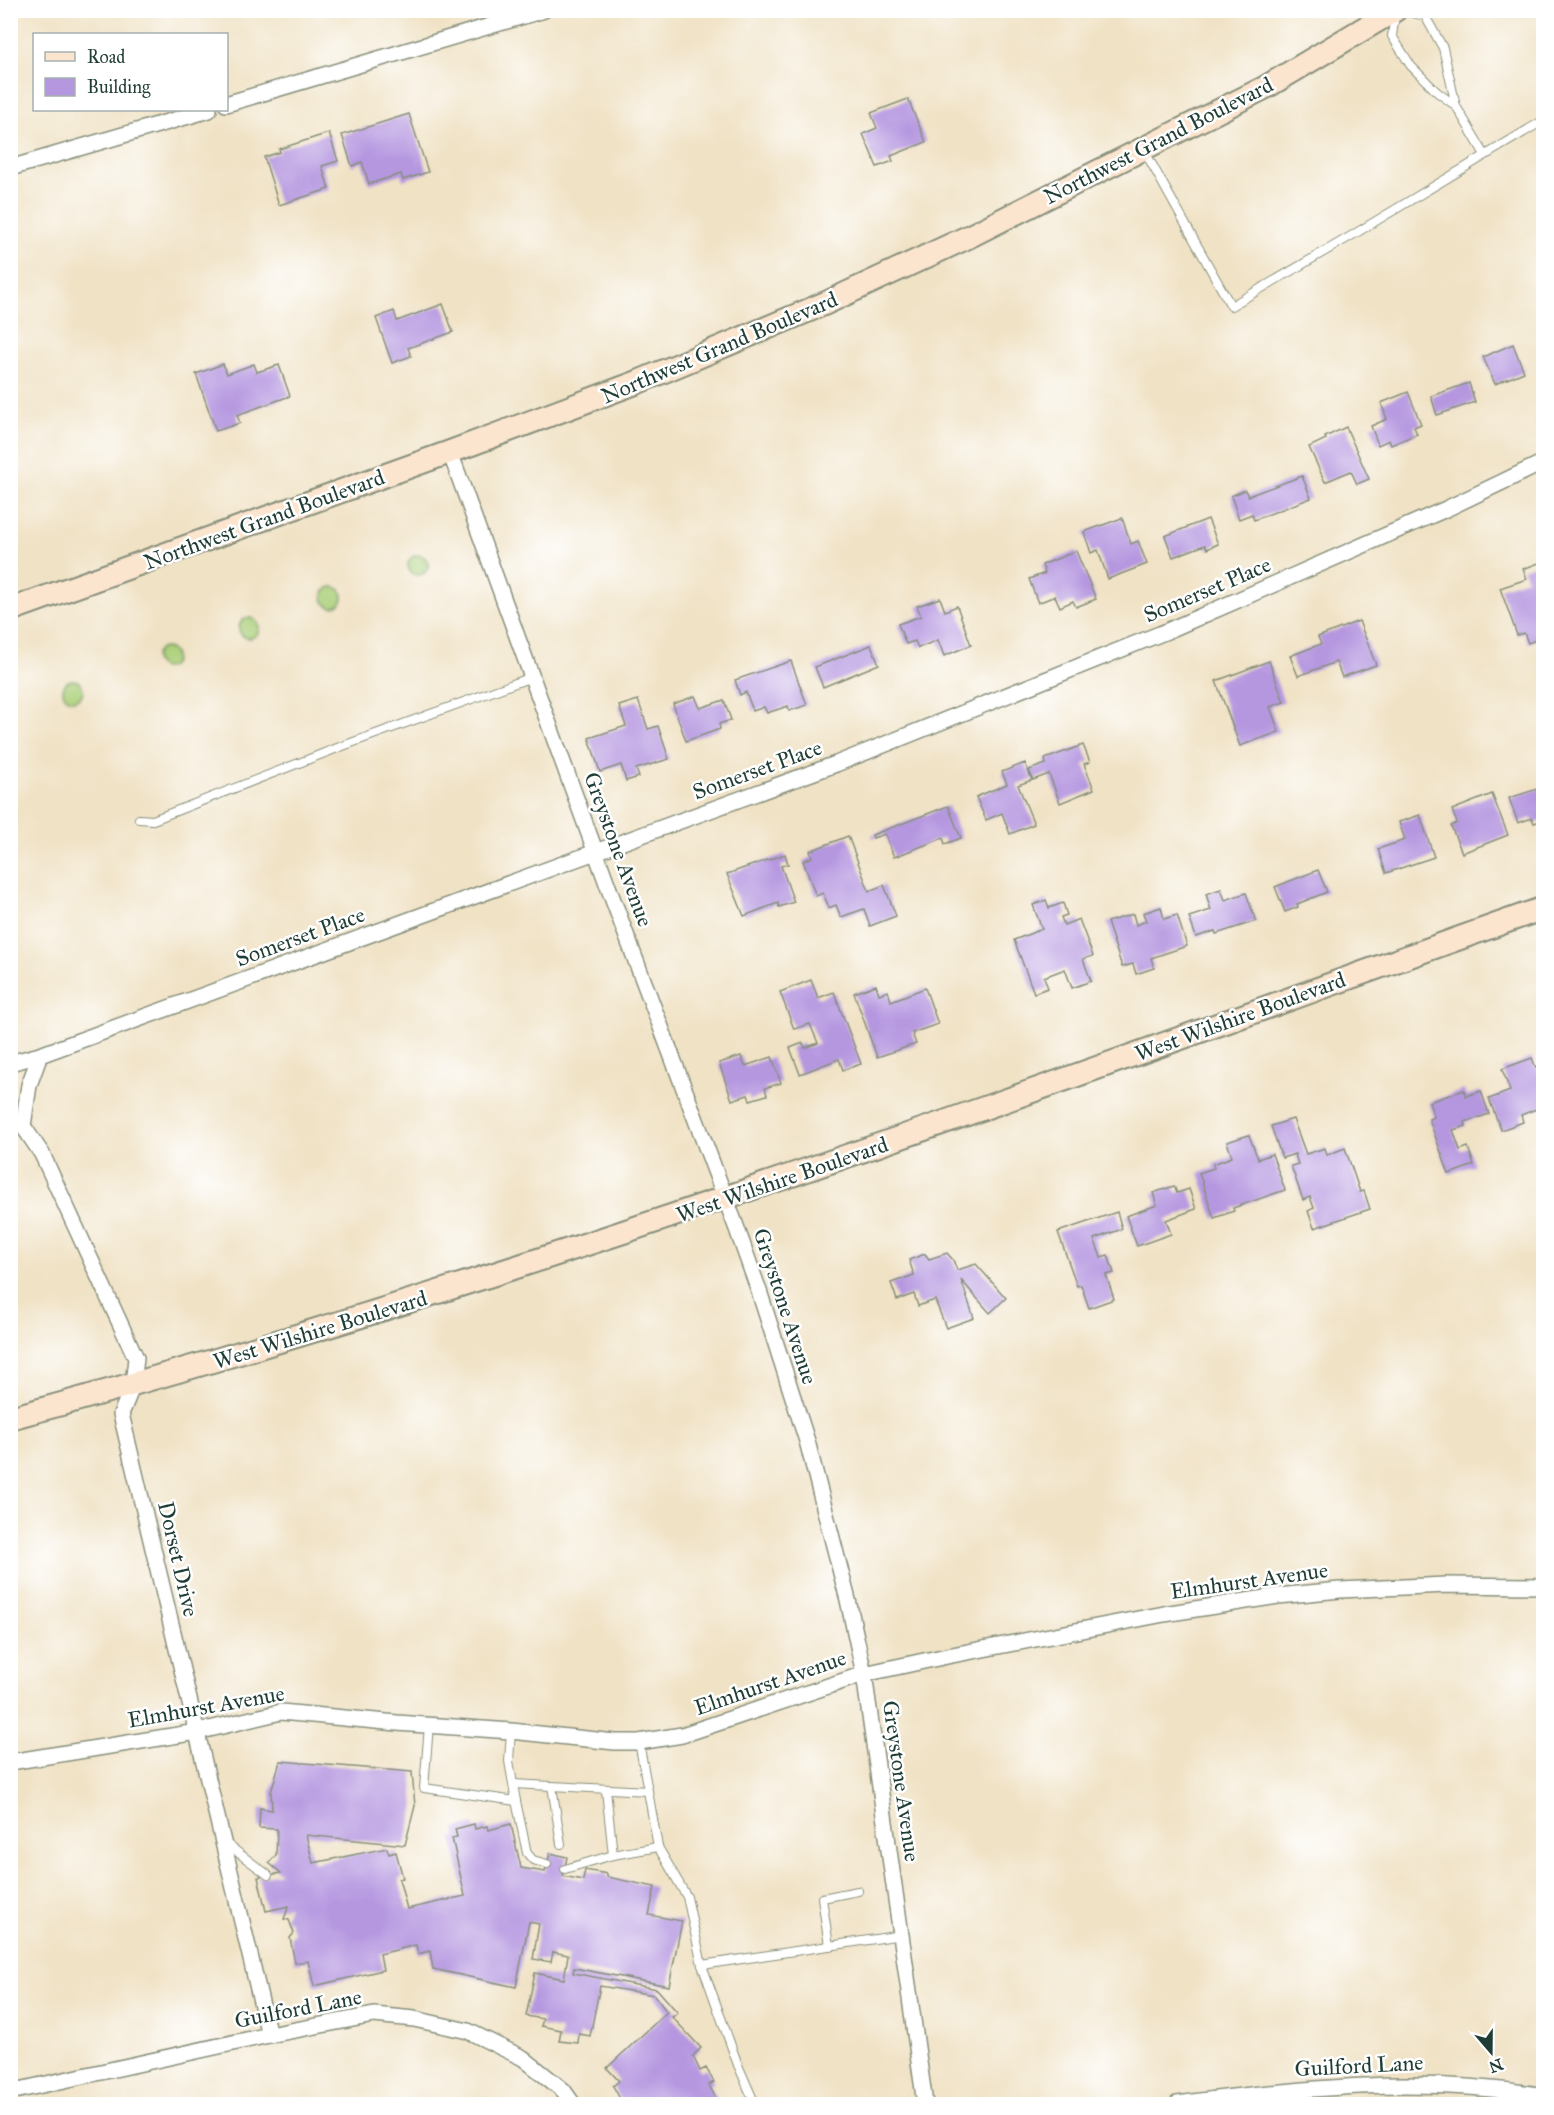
<svg xmlns="http://www.w3.org/2000/svg" width="1554" height="2115" font-family="'IM FELL Great Primer',serif">
<rect width="100%" height="100%" fill="#fff"/>
<filter id="ink" filterUnits="userSpaceOnUse"><feTurbulence type="fractalNoise" baseFrequency=".0167" numOctaves="2"/><feDisplacementMap in="SourceGraphic" scale="12" xChannelSelector="R" yChannelSelector="G"/><feConvolveMatrix kernelMatrix="1 2 1 2 8 2 1 2 1" color-interpolation-filters="sRGB"/></filter>
<filter id="wash" filterUnits="userSpaceOnUse"><feTurbulence type="fractalNoise" baseFrequency=".008" numOctaves="4" result="noise"/><feDisplacementMap in="SourceGraphic" scale="24" xChannelSelector="R" yChannelSelector="G"/><feGaussianBlur stdDeviation="1.35" result="paint"/><feColorMatrix in="noise" values="0 0 0 0 0 0 0 0 0 0 0 0 0 0 0 0 0 1.4 0 .05"/><feComposite in="paint" operator="in"/></filter>
<g filter="url(#wash)">
<rect width="100%" height="100%" fill="#f0e2c5"/>
<g fill="#aacf78" stroke="#648656" stroke-width="1.5">
<circle cx="418" cy="565" r="10"/>
<circle cx="333" cy="597" r="10"/>
<circle cx="249" cy="628" r="10"/>
<circle cx="165" cy="658" r="10"/>
<circle cx="73" cy="690" r="10"/>
</g>
<g id="blocks">
<g fill="#b597e0">
<polygon points="908,99 926,142 891,156 893,161 877,167 863,134 877,128 871,113"/>
<polygon points="409,114 428,172 403,180 401,174 369,184 362,162 352,166 342,135"/>
<polygon points="329,133 338,161 322,166 329,189 279,205 264,157 280,152 279,149"/>
<polygon points="443,304 453,332 408,348 411,356 392,363 376,318 394,311 397,321"/>
<polygon points="1513,344 1524,372 1495,384 1483,357"/>
<polygon points="223,364 227,374 254,364 257,372 279,365 290,396 237,415 240,423 216,431 196,374"/>
<polygon points="1469,383 1475,402 1437,415 1431,396"/>
<polygon points="1408,392 1421,424 1414,427 1417,434 1391,445 1389,440 1378,445 1371,426 1387,419 1381,403"/>
<polygon points="1346,427 1369,479 1357,484 1351,471 1325,482 1309,447 1326,439 1325,437"/>
<polygon points="1302,476 1311,498 1254,520 1252,514 1239,519 1231,496 1245,490 1248,496"/>
<polygon points="1122,518 1131,544 1138,541 1147,564 1108,579 1098,550 1091,553 1084,532"/>
<polygon points="1208,519 1218,544 1207,549 1205,545 1173,557 1165,536"/>
<polygon points="1076,551 1096,599 1076,607 1073,601 1060,607 1055,596 1038,603 1029,579 1045,573 1042,565"/>
<polygon points="1544,561 1544,637 1528,643 1524,633 1517,635 1500,588 1527,579 1523,569"/>
<polygon points="940,598 945,611 957,606 971,645 944,656 938,640 918,648 915,641 906,644 898,624 921,616 917,606"/>
<polygon points="1359,621 1376,665 1342,677 1336,662 1298,676 1290,656 1321,644 1318,637"/>
<polygon points="871,645 879,664 823,687 815,667"/>
<polygon points="791,661 807,705 789,711 788,706 767,713 764,707 753,711 746,692 740,695 735,680"/>
<polygon points="1269,661 1284,702 1270,707 1279,732 1240,746 1216,681"/>
<polygon points="695,696 700,708 724,700 731,720 719,724 720,729 686,741 673,704"/>
<polygon points="638,700 648,729 658,726 669,759 636,769 639,777 626,781 621,765 600,772 589,738 626,726 619,706"/>
<polygon points="1083,745 1090,762 1084,764 1094,789 1060,803 1049,774 1033,780 1029,770 1046,764 1045,759"/>
<polygon points="1025,763 1032,780 1018,785 1034,824 1010,834 1002,813 986,820 976,797 1007,784 1002,772"/>
<polygon points="1544,787 1544,820 1534,823 1532,818 1518,823 1509,798"/>
<polygon points="1492,794 1508,835 1462,853 1451,826 1457,823 1452,810"/>
<polygon points="948,806 961,838 945,844 943,838 894,857 885,834 873,838 872,835"/>
<polygon points="1420,815 1434,857 1386,873 1378,849 1405,840 1399,822"/>
<polygon points="848,836 869,891 884,885 896,916 870,926 864,909 841,917 836,905 829,908 823,893 816,896 803,861 812,857 810,851"/>
<polygon points="785,854 788,864 781,866 794,902 779,907 778,903 744,916 727,874"/>
<polygon points="1318,870 1327,892 1297,904 1298,907 1285,912 1275,887"/>
<polygon points="1221,889 1225,900 1246,893 1256,921 1216,934 1215,931 1196,937 1189,917 1211,910 1206,894"/>
<polygon points="1046,900 1049,908 1063,903 1067,915 1061,917 1064,925 1079,919 1093,956 1083,959 1091,981 1072,988 1065,969 1044,977 1048,988 1034,993 1014,940 1042,929 1033,905"/>
<polygon points="1161,907 1164,919 1177,915 1187,946 1151,958 1154,968 1136,974 1133,964 1122,967 1107,922 1133,914 1136,925 1146,921 1143,913"/>
<polygon points="811,980 818,998 834,992 861,1064 843,1070 839,1059 800,1074 790,1048 803,1043 805,1048 818,1043 810,1024 794,1029 780,992"/>
<polygon points="876,985 879,994 888,991 891,1001 925,988 938,1024 912,1033 916,1044 877,1057 854,993"/>
<polygon points="741,1056 745,1066 772,1057 781,1083 765,1088 767,1095 750,1100 748,1095 732,1100 719,1063"/>
<polygon points="1532,1058 1536,1068 1540,1066 1544,1076 1544,1106 1521,1115 1523,1122 1501,1130 1489,1099 1510,1091 1502,1069"/>
<polygon points="1464,1090 1466,1096 1481,1091 1489,1114 1465,1122 1466,1126 1453,1130 1460,1150 1468,1147 1474,1165 1449,1174 1429,1119 1434,1117 1429,1102"/>
<polygon points="1293,1119 1306,1154 1325,1148 1327,1155 1345,1148 1360,1192 1364,1191 1370,1209 1314,1228 1308,1211 1314,1208 1310,1197 1303,1200 1291,1166 1298,1164 1295,1154 1282,1158 1271,1126"/>
<polygon points="1249,1135 1258,1159 1272,1154 1285,1190 1233,1208 1234,1211 1214,1218 1199,1173 1214,1168 1213,1164 1232,1157 1227,1142"/>
<polygon points="1174,1186 1177,1193 1189,1189 1196,1209 1166,1220 1171,1234 1137,1246 1126,1216 1157,1205 1153,1193"/>
<polygon points="1117,1212 1122,1229 1094,1239 1101,1257 1108,1255 1114,1273 1106,1275 1114,1299 1089,1308 1081,1285 1077,1286 1058,1232"/>
<polygon points="947,1253 953,1260 957,1270 976,1264 1006,1298 990,1313 961,1280 974,1318 946,1328 935,1300 918,1306 914,1294 897,1300 891,1283 914,1275 909,1260 925,1254 929,1259"/>
<polygon points="280,1761 412,1772 415,1806 405,1845 306,1835 313,1863 387,1848 389,1854 396,1852 403,1878 399,1879 407,1909 465,1896 452,1838 457,1837 455,1829 474,1824 475,1829 487,1826 488,1830 511,1824 521,1868 545,1872 550,1853 567,1857 563,1876 583,1880 585,1870 607,1874 607,1877 655,1887 649,1915 682,1921 669,1986 574,1968 573,1973 657,1989 678,2013 672,2017 701,2048 693,2056 700,2071 706,2068 714,2082 709,2085 719,2104 623,2104 613,2086 619,2081 607,2068 667,2012 654,1995 600,1986 590,2036 579,2034 578,2043 559,2041 561,2030 541,2026 543,2019 526,2016 535,1973 564,1979 568,1955 553,1952 551,1962 533,1959 539,1924 529,1922 516,1987 433,1969 430,1951 418,1954 416,1945 380,1954 383,1970 314,1986 308,1961 295,1963 290,1938 294,1933 289,1920 284,1919 289,1906 266,1911 258,1877 281,1873 269,1863 276,1855 277,1829 259,1828 260,1808 272,1810 271,1792"/>
</g>
</g>
</g>
<g filter="url(#ink)">
<use href="#blocks" fill-opacity="0" stroke="#88907c" stroke-width="1.5"/>
<g fill="none" stroke-linecap="round" stroke-linejoin="round">
<defs>
<g id="lane">
<polyline points="1395,15 1392,36 1411,66 1437,92 1456,106 1443,48 1425,16 1400,10"/>
<polyline points="1456,106 1485,155"/>
<polyline points="1144,150 1231,306 1351,236 1544,120"/>
<polyline points="139,819 153,820 340,747 532,677"/>
<polyline points="429,1725 424,1788 516,1801 513,1784"/>
<polyline points="511,1731 509,1761 513,1784 648,1791 639,1742"/>
<polyline points="552,1786 561,1844"/>
<polyline points="606,1790 613,1855 658,1847 648,1791"/>
<polyline points="516,1801 527,1853 533,1860 547,1864"/>
<polyline points="224,1842 268,1875"/>
<polyline points="658,1847 687,1897 702,1965"/>
<polyline points="565,1869 613,1855"/>
<polyline points="829,1946 822,1898 858,1891"/>
<polyline points="755,2104 738,2065 702,1965 902,1935"/>
</g>
<g id="street">
<polyline points="226,104 544,10"/>
<polyline points="10,168 209,110"/>
<polyline points="450,452 613,900 737,1229 759,1291 807,1441 848,1600 864,1674 925,2104"/>
<polyline points="10,1063 40,1055"/>
<polyline points="10,1122 23,1126 42,1154 136,1358 133,1385 121,1414 269,2035"/>
<polyline points="23,1126 29,1085 40,1055 836,764 1167,631 1446,509 1544,462"/>
<polyline points="10,1762 197,1732 281,1712 397,1723 511,1731 615,1742 639,1742 682,1735 864,1674 947,1656 1164,1614 1278,1596 1340,1590 1446,1585 1544,1586"/>
<polyline points="10,2092 269,2035 374,2015 414,2019 468,2031 523,2058 563,2090 573,2104"/>
<path d="M1177 2104C1299 2088 1421 2075 1544 2096"/>
</g>
<g id="secondary">
<polyline points="10,610 450,452 638,382 826,303 968,237 1266,87 1395,10"/>
<path d="M10 1418C531 1278 1036 1089 1544 908"/>
</g>
</defs>
<use href="#lane" stroke="#88907c" stroke-width="10"/>
<use href="#street" stroke="#88907c" stroke-width="18"/>
<use href="#secondary" stroke="#88907c" stroke-width="26"/>
<use href="#lane" stroke="#fff" stroke-width="8"/>
<use href="#street" stroke="#fff" stroke-width="15"/>
<use href="#secondary" stroke="#fce5cf" stroke-width="22"/>
</g>
</g>
<g text-anchor="middle" stroke-width="5" stroke-linejoin="round" paint-order="stroke">
<g font-size="22" fill="#1f3d34" stroke="#fff">
<text transform="translate(1158 140) rotate(-27)" y="8">Northwest Grand Boulevard</text>
<text transform="translate(719 347) rotate(-23)" y="8">Northwest Grand Boulevard</text>
<text transform="translate(264 519) rotate(-20)" y="8">Northwest Grand Boulevard</text>
<text transform="translate(1207 589) rotate(-23)" y="8">Somerset Place</text>
<text transform="translate(757 769) rotate(-20)" y="8">Somerset Place</text>
<text transform="translate(619 849) rotate(70)" y="8">Greystone Avenue</text>
<text transform="translate(300 936) rotate(-20)" y="8">Somerset Place</text>
<text transform="translate(1240 1016) rotate(-20)" y="8">West Wilshire Boulevard</text>
<text transform="translate(782 1179) rotate(-19)" y="8">West Wilshire Boulevard</text>
<text transform="translate(786 1306) rotate(72)" y="8">Greystone Avenue</text>
<text transform="translate(320 1329) rotate(-17)" y="8">West Wilshire Boulevard</text>
<text transform="translate(179 1559) rotate(77)" y="8">Dorset Drive</text>
<text transform="translate(1249 1580) rotate(-8)" y="8">Elmhurst Avenue</text>
<text transform="translate(770 1682) rotate(-19)" y="8">Elmhurst Avenue</text>
<text transform="translate(206 1706) rotate(-10)" y="8">Elmhurst Avenue</text>
<text transform="translate(902 1781) rotate(82)" y="8">Greystone Avenue</text>
<text transform="translate(298 2008) rotate(-11)" y="8">Guilford Lane</text>
<text transform="translate(1359 2065) rotate(-3)" y="8">Guilford Lane</text>
</g>
</g>
<rect width="1554" height="2115" fill="none" stroke="#fff" stroke-width="36"/>
<rect x="33" y="33" width="195" height="78" fill="#ffffff" stroke="#a5b1ae" stroke-width="1.5"/>
<rect x="45" y="52" width="30" height="9" fill="#fce5cf" stroke="#a5b1ae" stroke-width="1.5"/>
<text x="87" y="63" font-size="18" fill="#1f3d34">Road</text>
<rect x="45" y="78" width="30" height="18" fill="#b597e0" stroke="#a5b1ae" stroke-width="1.5"/>
<text x="87" y="93" font-size="18" fill="#1f3d34">Building</text>
<g transform="translate(1491 2052) rotate(160)" stroke="#ffffff" stroke-width="4.5" paint-order="stroke">
<path d="M0-4.5L10 22L0 15L-10 22Z" fill="#1f3d34"/>
<text y="-9" font-size="16" font-weight="bold" text-anchor="middle" fill="#1f3d34">N</text>
</g>
</svg>
